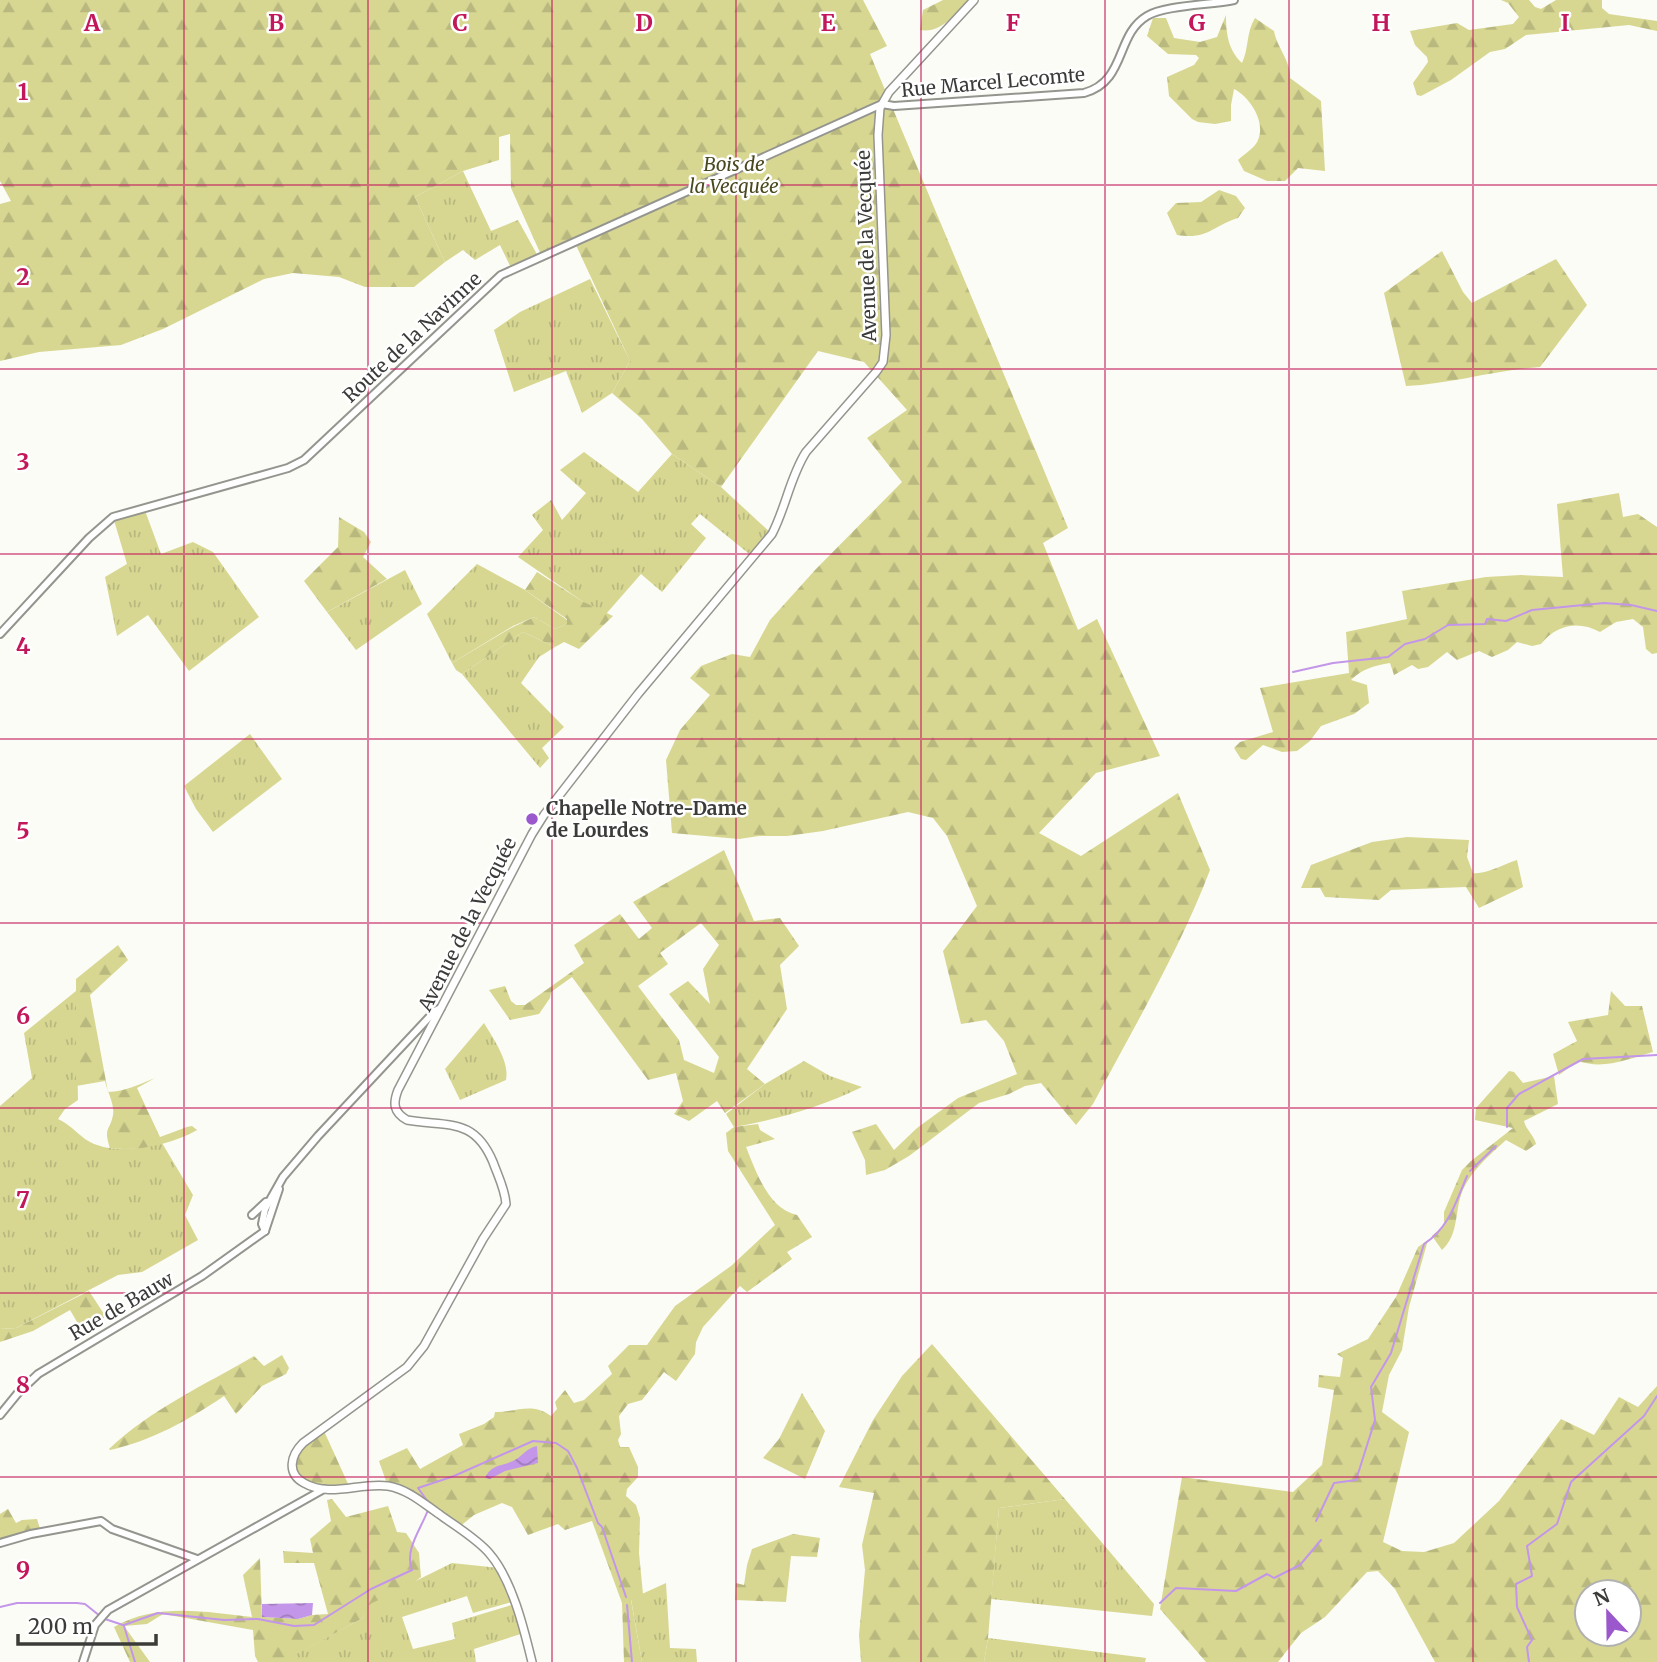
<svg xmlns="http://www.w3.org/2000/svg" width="1657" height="1662" font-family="Merriweather,serif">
<defs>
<pattern id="grass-tufts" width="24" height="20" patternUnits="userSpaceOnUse" patternTransform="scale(1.75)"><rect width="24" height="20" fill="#d7d792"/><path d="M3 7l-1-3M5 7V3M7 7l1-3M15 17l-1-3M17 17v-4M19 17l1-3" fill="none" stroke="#b9b97f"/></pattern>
<pattern id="forest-firs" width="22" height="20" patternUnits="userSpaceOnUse" patternTransform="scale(1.75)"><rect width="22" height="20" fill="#d7d792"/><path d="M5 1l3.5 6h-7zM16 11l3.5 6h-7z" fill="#b9b97f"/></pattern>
<pattern id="water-waves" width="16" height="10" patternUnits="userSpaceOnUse" patternTransform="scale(1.75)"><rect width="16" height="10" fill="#c396e9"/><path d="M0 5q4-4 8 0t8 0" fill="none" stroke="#a07cbe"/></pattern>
</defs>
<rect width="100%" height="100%" fill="#fbfcf5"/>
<g fill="url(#grass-tufts)">
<polygon points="463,171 491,231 518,220 539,258 512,270 500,245 475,260 463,250 445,262 415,197"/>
<polygon points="590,279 630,361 612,393 582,413 566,371 514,392 494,330 520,312"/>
<polygon points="584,452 638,492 672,454 721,487 772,534 753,557 700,514 691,524 706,538 662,592 641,574 606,614 582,601 518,557 543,530 532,515 551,500 562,520 586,493 560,470"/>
<polygon points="144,508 161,554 193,542 213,552 259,617 189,671 148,615 117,636 105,577 127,564 113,517"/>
<polygon points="477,564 525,590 567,620 567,624 555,629 534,617 513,626 452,663 427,614"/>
<polygon points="405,570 422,604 356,650 327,612"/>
<polygon points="523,632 555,647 539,657 521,683 564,727 542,748 549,758 540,768 462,674"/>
<polygon points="250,734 282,779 213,832 196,809 184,786"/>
<path d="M76 991 78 1100 65 1109 58 1119C69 1124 76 1132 85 1139 107 1154 139 1149 162 1143L193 1195 185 1215 198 1240 142 1272 118 1275 16 1328 0 1329V1106L32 1078 24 1033Z"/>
<path d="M484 1023C493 1038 510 1062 506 1080L460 1100 445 1069Z"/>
<path d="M804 1061 830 1076 862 1087C821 1107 779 1119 734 1127L726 1114 765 1084Z"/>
<polygon points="1065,1499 1154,1604 1152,1616 991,1599 999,1508"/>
<polygon points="452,1563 499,1568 512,1602 473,1613 467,1596 402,1617 413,1649 455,1639 452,1623 515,1604 524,1633 474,1649 476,1662 295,1662 294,1655 363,1618 365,1606"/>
<polygon points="666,1583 670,1648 696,1649 697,1662 642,1662 631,1599"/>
<polygon points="988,1638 1146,1658 1145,1662 984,1662"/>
</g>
<g fill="url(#forest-firs)" fill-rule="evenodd">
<path d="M0 0H863L887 46 870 54 1068 528 1043 543 1078 630 1097 619 1160 756 1096 773 1039 833 1081 856 1178 793 1210 870C1179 951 1134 1027 1093 1104L1076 1125 1041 1083 1025 1086 1009 1094 979 1103 909 1156 885 1170 866 1175 865 1160 852 1132 876 1124 894 1150 917 1128 958 1098 1017 1074 1004 1041 986 1020 961 1024 943 951 977 906 947 836 933 818 908 812 823 831 787 836H759L739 839 672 833 666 760 680 730 710 695 690 678 701 666 732 654 750 657 770 620 816 569 902 482 867 438 907 410 864 362 818 351 721 487 672 454 642 419 612 393 630 361 575 243 542 257 511 188 510 134 499 137V160L463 171 415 197 445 262 414 287H365L339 277 293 273 264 279 163 329 121 345 39 352 0 361V204L11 201 0 181Z"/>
<path d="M943 0H969C956 13 941 34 920 30L923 10Z"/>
<polygon points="1501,0 1529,0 1535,7 1541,9 1556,0 1602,0 1602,8 1609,14 1657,21 1657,31 1629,25 1526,35 1505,49 1490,52 1451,80 1421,96 1417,95 1413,83 1428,62 1427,57 1415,45 1410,31 1457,23 1469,30 1513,24 1519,17 1508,3"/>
<path d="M1226 15C1226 33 1228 50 1242 63 1249 49 1246 32 1255 18L1274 31C1277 48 1291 61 1290 78L1321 101 1325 171 1298 168 1285 181H1267L1244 171 1238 160C1244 154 1255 148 1258 140 1266 122 1250 97 1234 89L1231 105V121L1215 124 1198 122 1192 119 1169 96 1167 77 1194 65 1199 58 1196 55 1168 54 1147 36 1153 18H1166L1174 38 1200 42 1217 37Z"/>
<path d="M1219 190 1236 196 1245 208 1238 218C1212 226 1208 240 1177 235L1167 213 1176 203 1201 202Z"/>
<path d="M1442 251 1463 292 1472 303 1556 259 1587 305 1540 367C1495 370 1451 384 1406 386L1384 293Z"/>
<path d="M1619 493 1623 517 1638 514 1657 527V653L1652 654 1646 649 1643 627 1633 619 1616 622 1600 632C1578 620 1556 625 1541 644L1532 646 1517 642 1508 650 1492 657 1479 651 1457 660 1447 652 1428 667 1418 669 1412 665 1394 675 1390 663C1374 666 1363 668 1351 680L1367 685 1369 703 1354 714 1321 726 1310 741 1297 751 1282 752 1263 745 1246 760 1241 759 1234 748 1240 742 1273 732 1260 688 1349 673 1346 632 1407 619 1402 591 1486 577 1521 575 1563 577 1557 504Z"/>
<polygon points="339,517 364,532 371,542 363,557 387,579 327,612 304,581 338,547"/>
<polygon points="537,572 582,601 613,616 579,649 564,642 555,647 523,632 462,674 456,670 452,663 511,628 534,617 555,629 567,624 567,619 525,590"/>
<path d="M1407 837 1469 840 1467 857 1473 873C1484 875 1505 864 1517 860L1523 887 1479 908 1466 887 1391 890 1379 900 1325 897 1320 888H1301L1311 865 1372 842Z"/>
<path d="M724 850 754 921 780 918 799 946 780 965 787 1009 747 1069 765 1084 725 1113 717 1101 689 1121 674 1114 683 1101 676 1073 648 1080 572 977 551 992 550 998 539 1014 510 1020 489 990 505 986 511 1001 516 1005H525L584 963 574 945 620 914 639 939 652 928 633 902ZM701 923 719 945 703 969 710 1004 688 981 669 994 719 1057 714 1073 684 1060 679 1040 638 986 668 964 660 953Z"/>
<path d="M118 945 128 960 90 995 108 1092C126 1091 138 1085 155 1078L137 1088 160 1137 187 1127 192 1126 197 1130C173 1144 137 1152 110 1148 103 1127 110 1131 113 1115 115 1105 107 1091 105 1081L76 1086V979Z"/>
<path d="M1611 991 1625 1006H1642L1653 1052C1628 1059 1604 1070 1578 1061L1559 1075 1553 1054 1577 1041 1568 1022 1608 1015Z"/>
<path d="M1509 1071 1514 1072 1523 1083 1554 1076 1558 1104 1524 1121C1526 1130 1534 1135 1536 1144L1526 1151 1506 1140C1489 1156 1469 1172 1461 1195 1455 1213 1458 1236 1442 1250L1432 1236 1444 1225V1212L1462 1170 1471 1161 1513 1128 1475 1120 1476 1108Z"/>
<path d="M758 1124 760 1130 775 1139 746 1147C756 1171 768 1209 797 1215L812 1237 787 1252 792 1259 747 1292 740 1286 703 1327 696 1342 695 1354 676 1381 664 1372 642 1400 628 1404 619 1416 621 1434 618 1440 620 1447H629L638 1467V1477L627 1489 626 1496 636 1505 640 1518 639 1553 643 1594 631 1600 642 1662H624L622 1603 592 1521 565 1530 558 1524 528 1535 512 1507 502 1503 474 1515 458 1528 407 1487 386 1481 379 1461 407 1448 420 1469 463 1445 459 1434 484 1424 494 1417 495 1412C518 1412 531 1402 551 1416L557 1409 555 1402 565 1390 574 1403 584 1400 612 1374 608 1366 629 1345H647L675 1306 731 1266 775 1225 728 1151 726 1133 734 1127Z"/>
<path d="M1428 1240 1409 1307 1402 1350 1389 1375 1382 1412 1409 1432 1383 1542 1402 1551 1424 1552 1454 1543 1499 1501 1561 1419 1594 1435 1619 1397 1638 1407 1657 1386V1662H1435L1395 1589 1378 1571 1367 1572 1325 1617 1301 1633 1278 1662H1206L1160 1609 1182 1477 1293 1492 1322 1465 1334 1390 1318 1387 1319 1375 1340 1377 1343 1358 1337 1354 1368 1339 1396 1297 1418 1247ZM1587 1592H1629V1634H1587Z"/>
<polygon points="89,1291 106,1317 80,1327 70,1310 33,1331 0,1342 0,1329 16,1328"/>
<polygon points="932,1344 1065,1499 999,1508 988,1638 984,1662 861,1662 859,1635 865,1570 862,1545 874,1493 839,1487 873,1420 902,1376"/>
<path d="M282 1355 289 1368 286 1374 262 1386 236 1414 224 1396C189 1420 151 1441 110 1450L109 1449C151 1409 205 1385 254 1356L264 1366Z"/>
<polygon points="802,1393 825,1431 805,1479 763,1458 779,1439"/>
<path d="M324 1431 349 1486C325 1486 305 1488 294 1464L297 1453Z"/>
<path d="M332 1499 346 1517 388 1506 397 1532 406 1533 419 1553 421 1577 412 1584 366 1606 363 1618 295 1655V1662H258L255 1656 253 1630 163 1614 147 1624 124 1626 150 1662H130L114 1627C157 1602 206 1612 252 1617L243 1575 260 1558 262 1617 298 1619 312 1615 328 1614 314 1563H284L283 1551 313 1553 310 1539 331 1521 327 1500Z"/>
<polygon points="8,1509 16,1523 22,1520 37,1519 40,1529 0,1539 0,1514"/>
<polygon points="793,1534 820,1538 817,1557 791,1556 786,1602 735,1600 736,1583 744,1585 747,1565 752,1549"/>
</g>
<g fill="url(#water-waves)">
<path d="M537 1446 538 1463 505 1471 490 1479 485 1478C492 1464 500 1467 513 1461 522 1457 526 1448 537 1446Z"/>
<polygon points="313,1603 312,1615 298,1619 262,1617 262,1604"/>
</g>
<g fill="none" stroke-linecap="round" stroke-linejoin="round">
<g stroke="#c396e9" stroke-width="2">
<polyline points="1293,672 1333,663 1388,657 1405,644 1425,639 1448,625 1485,624 1487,619 1506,621 1532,610 1604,603 1631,605 1657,611"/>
<polyline points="1507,1127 1507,1108 1519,1094 1583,1059 1657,1055"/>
<polyline points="1470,1171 1496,1146"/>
<polyline points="428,1502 418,1488 454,1476 533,1441 556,1443 568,1451 577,1468 598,1523 602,1527 626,1597"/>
<path d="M1316 1521 1334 1483 1356 1480 1375 1420 1371 1387 1391 1353 1424 1244C1449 1228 1456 1202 1467 1176"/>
<polyline points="1160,1603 1176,1588 1236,1591 1267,1574 1274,1578 1300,1565 1321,1540"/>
<polyline points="627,1605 632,1662"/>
<polyline points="0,1607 17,1603 77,1603 85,1604 100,1616"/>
<polyline points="105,1619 123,1625"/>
<path d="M124 1625 158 1613 224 1620 258 1619 294 1626 314 1625 371 1589 412 1570C404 1550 421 1529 428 1510"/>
<polyline points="124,1626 135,1662"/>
<polyline points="1529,1662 1527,1647 1532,1640 1517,1607 1516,1584 1532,1576 1527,1546 1557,1524 1571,1482 1644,1416 1657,1396"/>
</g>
<defs>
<g id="tertiary">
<path d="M0 634 89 538 113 517 288 468 304 460 501 275 882 104 894 106 1084 93C1127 81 1115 35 1147 16 1165 5 1211 5 1234 0"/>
<polyline points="252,1215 266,1202"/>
<polyline points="265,1231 262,1224 265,1209 283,1177 318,1136 435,1011 441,1008"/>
<polyline points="265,1231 279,1189"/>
<polyline points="0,1415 18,1393 38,1374 202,1276 265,1231"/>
<polyline points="0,1543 31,1534 101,1521 112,1529 197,1559"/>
<polyline points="83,1662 95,1625 108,1610 324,1489"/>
</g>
<path id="secondary" d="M532 1662C524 1629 512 1579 489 1553 476 1538 455 1526 439 1514 423 1503 407 1489 388 1486 360 1482 330 1498 304 1483 286 1473 291 1455 303 1443L407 1367 424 1346 483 1239 506 1204C505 1189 498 1176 493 1162 474 1117 448 1127 407 1120 393 1112 393 1103 398 1090L532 834 544 815 638 694 772 534C786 507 790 477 806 452L876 372 883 362 886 335 878 135 880 108 889 92 974 0"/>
</defs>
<use href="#tertiary" stroke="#95958f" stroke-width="10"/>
<use href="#secondary" stroke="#95958f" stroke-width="10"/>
<use href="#tertiary" stroke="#fff" stroke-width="6"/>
<use href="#secondary" stroke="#fff" stroke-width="7"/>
</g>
<path fill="none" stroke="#c2185b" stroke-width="2" stroke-opacity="0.55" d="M184 0V1662M368 0V1662M552 0V1662M736 0V1662M921 0V1662M1105 0V1662M1289 0V1662M1473 0V1662M0 185H1657M0 369H1657M0 554H1657M0 739H1657M0 923H1657M0 1108H1657M0 1293H1657M0 1477H1657"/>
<circle fill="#9b58cd" stroke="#fff" stroke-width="2.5" cx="532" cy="819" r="7"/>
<g text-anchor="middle" stroke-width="5" stroke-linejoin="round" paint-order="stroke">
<g font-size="19" fill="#3b3b39" stroke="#fff">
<text transform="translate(993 82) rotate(-5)" y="7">Rue Marcel Lecomte</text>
<text transform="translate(866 246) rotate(-92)" y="7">Avenue de la Vecquée</text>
<text transform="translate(412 337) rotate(-43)" y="7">Route de la Navinne</text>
<text transform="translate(467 924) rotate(-63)" y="7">Avenue de la Vecquée</text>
<text transform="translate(121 1306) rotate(-30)" y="7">Rue de Bauw</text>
</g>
<g font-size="19" font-style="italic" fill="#49481e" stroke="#fff">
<text x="734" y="171">Bois de<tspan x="734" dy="22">la Vecquée</tspan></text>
</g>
<g font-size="19" font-weight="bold" fill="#3b3b39" stroke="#fff" text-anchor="start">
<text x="546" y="815">Chapelle Notre-Dame<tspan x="546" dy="22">de Lourdes</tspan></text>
</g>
</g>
<g font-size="23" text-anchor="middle" font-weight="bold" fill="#c2185b" stroke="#fff" stroke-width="5" stroke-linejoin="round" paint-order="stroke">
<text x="92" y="31">A</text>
<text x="276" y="31">B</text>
<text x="460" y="31">C</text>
<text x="644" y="31">D</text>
<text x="828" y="31">E</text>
<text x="1013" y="31">F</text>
<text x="1197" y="31">G</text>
<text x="1381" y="31">H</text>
<text x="1565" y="31">I</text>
<text x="23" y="100">1</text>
<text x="23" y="285">2</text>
<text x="23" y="470">3</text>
<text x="23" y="654">4</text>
<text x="23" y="839">5</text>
<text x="23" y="1024">6</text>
<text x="23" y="1208">7</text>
<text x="23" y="1393">8</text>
<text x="23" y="1578">9</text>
</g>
<g transform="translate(1608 1613) rotate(338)"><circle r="33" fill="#ffffff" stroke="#b1b1b0" stroke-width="2"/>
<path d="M0-5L12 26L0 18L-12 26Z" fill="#9b58cd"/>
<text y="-10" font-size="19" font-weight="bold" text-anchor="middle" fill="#3b3b39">N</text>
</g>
<path d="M18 1634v10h138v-10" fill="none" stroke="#3b3b39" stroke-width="3.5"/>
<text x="28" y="1634" font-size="21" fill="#3b3b39" stroke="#ffffff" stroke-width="5" paint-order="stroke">200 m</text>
</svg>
